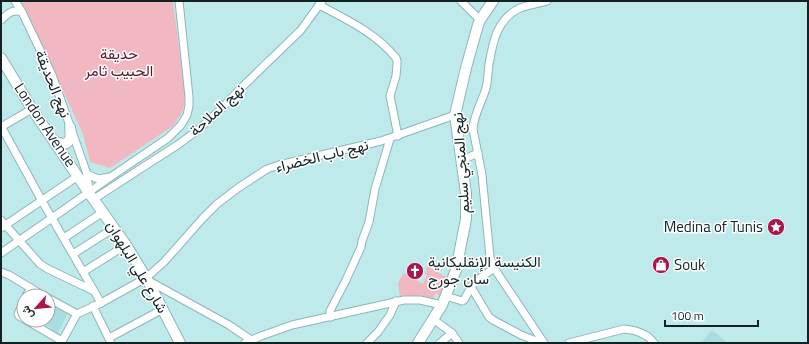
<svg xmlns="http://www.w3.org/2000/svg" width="809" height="344" font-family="'Titillium Web',Vazirmatn,sans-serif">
<rect width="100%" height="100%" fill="#bfeaec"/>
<g fill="#a9dde0">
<polygon points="48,300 68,313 57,335 51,328 34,320 48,320"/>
<polygon points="712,330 728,343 701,343"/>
</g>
<g fill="#f1b8c2">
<polygon points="20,1 173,1 185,95 184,107 181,114 173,126 110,168 90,162 83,134 25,10"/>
<polygon points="427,266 451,280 443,298 436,293 431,301 400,298 398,283 404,273 423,284 427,275 425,274"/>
</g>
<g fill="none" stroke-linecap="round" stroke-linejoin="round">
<defs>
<g id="street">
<polyline points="15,1 22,12 52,75 87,174 89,191"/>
<polyline points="461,1 480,20"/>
<path d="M319 5C346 19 377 34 396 58L397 61V64L396 76 390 96 398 136"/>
<path d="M1 20C9 13 12 9 22 12"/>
<polyline points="1,126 42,201 101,303"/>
<polyline points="1,127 32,109"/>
<polyline points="462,160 478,153"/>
<polyline points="87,174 98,179 110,177"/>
<polyline points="94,199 137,171 179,144 199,129 221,109 239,90 301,30 322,1"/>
<polyline points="1,220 40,264 48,269 94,291"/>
<polyline points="1,228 78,176"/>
<polyline points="64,238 103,212"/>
<polyline points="1,253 52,218 112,176 168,138 181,125 187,115 189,106 189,97 179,1"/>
<polyline points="73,254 114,228"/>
<polyline points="1,272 9,275 44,296"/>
<polyline points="83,272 126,245"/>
<polyline points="149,281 229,325 251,340"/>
<polyline points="471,287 489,317 493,320 521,335 541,343"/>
<polyline points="26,296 31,288"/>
<polyline points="446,296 462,301 464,300 471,287 475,282 494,268"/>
<polyline points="48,298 77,314"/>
<polyline points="24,301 18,314 19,316 24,319"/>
<polyline points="93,306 111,343"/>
<polyline points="331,317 330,311 346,280 361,247 362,241 369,222 375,189 390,139"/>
<polyline points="433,319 452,333 459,343"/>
<polyline points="26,320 62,341"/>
<polyline points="109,338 163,309"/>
<polyline points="61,343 77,314 101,303 146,278 164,262 203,218 217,204 238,188 267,169 279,165 381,141 455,115"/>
<polyline points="245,343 261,336 292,325 404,300 420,300 442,305"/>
<polyline points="367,343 378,332 390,315 396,301"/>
<polyline points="440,343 452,333"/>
<path d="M544 343 494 268 490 257 482 175 473 129C474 114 482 102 486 88 488 80 488 72 489 64 493 41 497 19 520 8 529 5 538 3 547 1"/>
<path d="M569 343 624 329C635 330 647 333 654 343"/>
</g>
<g id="secondary">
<polyline points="1,58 32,109 89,193 126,245 148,281 180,343"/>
<path d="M55 142C69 147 72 140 70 127"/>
<polyline points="418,343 442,305 456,270 466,219 466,193 455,115 466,68 478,25 480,20 493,1"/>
</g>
</defs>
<use href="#street" stroke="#8db6b8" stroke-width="9"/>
<use href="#secondary" stroke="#8db6b8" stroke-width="12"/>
<use href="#street" stroke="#fff" stroke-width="7"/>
<use href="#secondary" stroke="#fff" stroke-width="10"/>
</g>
<defs>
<symbol id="sight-disc" viewBox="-11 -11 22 22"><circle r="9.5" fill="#a9164c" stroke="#fff"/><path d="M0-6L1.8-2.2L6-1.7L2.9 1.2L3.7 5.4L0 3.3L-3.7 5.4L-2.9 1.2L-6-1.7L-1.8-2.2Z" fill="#fff"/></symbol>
<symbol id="shop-disc" viewBox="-11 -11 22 22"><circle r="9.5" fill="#a9164c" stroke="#fff"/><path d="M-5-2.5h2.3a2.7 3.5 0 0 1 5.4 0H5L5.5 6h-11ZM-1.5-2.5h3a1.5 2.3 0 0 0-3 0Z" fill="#fff"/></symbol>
<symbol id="church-disc" viewBox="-11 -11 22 22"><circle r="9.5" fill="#a9164c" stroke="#fff"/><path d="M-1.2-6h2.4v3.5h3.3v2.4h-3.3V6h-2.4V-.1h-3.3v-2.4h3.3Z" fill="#fff"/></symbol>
</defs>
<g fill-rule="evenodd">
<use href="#sight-disc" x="766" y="217" width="20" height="20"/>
<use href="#shop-disc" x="651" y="255" width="20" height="20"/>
<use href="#church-disc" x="405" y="261" width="20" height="20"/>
</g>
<g text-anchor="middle" stroke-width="3" stroke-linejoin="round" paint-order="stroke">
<g font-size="15" fill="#5e112a" stroke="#fff">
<text x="119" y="59">حديقة<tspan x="119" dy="17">الحبيب ثامر</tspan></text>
</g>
<g font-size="15" fill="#122223" stroke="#fff">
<text transform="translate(53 84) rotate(68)" y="5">نهج الحديقة</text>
<text transform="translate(217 110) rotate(-43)" y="5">نهج الملاحة</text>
<text transform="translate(45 125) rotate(56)" y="5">London Avenue</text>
<text transform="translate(322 156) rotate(-14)" y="5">نهج باب الخضراء</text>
<text transform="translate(461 163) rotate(-94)" y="5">نهج المنجي سليم</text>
<text transform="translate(137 267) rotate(59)" y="5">شارع علي البلهوان</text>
</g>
<g font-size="15" fill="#122223" stroke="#fff" text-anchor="start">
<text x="763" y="232" text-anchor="end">Medina of Tunis</text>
<text x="428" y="267">الكنيسة الإنقليكانية<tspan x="428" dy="17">سان جورج</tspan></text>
<text x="674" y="270">Souk</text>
</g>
</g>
<rect width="809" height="344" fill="none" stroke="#122223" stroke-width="4"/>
<g transform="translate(36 308) rotate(243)"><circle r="19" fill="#ffffff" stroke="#a0a7a7"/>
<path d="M0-3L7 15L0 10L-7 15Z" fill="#a9164c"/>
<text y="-6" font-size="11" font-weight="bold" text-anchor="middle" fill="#122223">ش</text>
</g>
<path d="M665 320v6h93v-6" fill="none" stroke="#122223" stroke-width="2"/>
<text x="671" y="320" font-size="12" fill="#122223" stroke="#ffffff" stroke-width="3" paint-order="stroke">100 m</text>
</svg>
